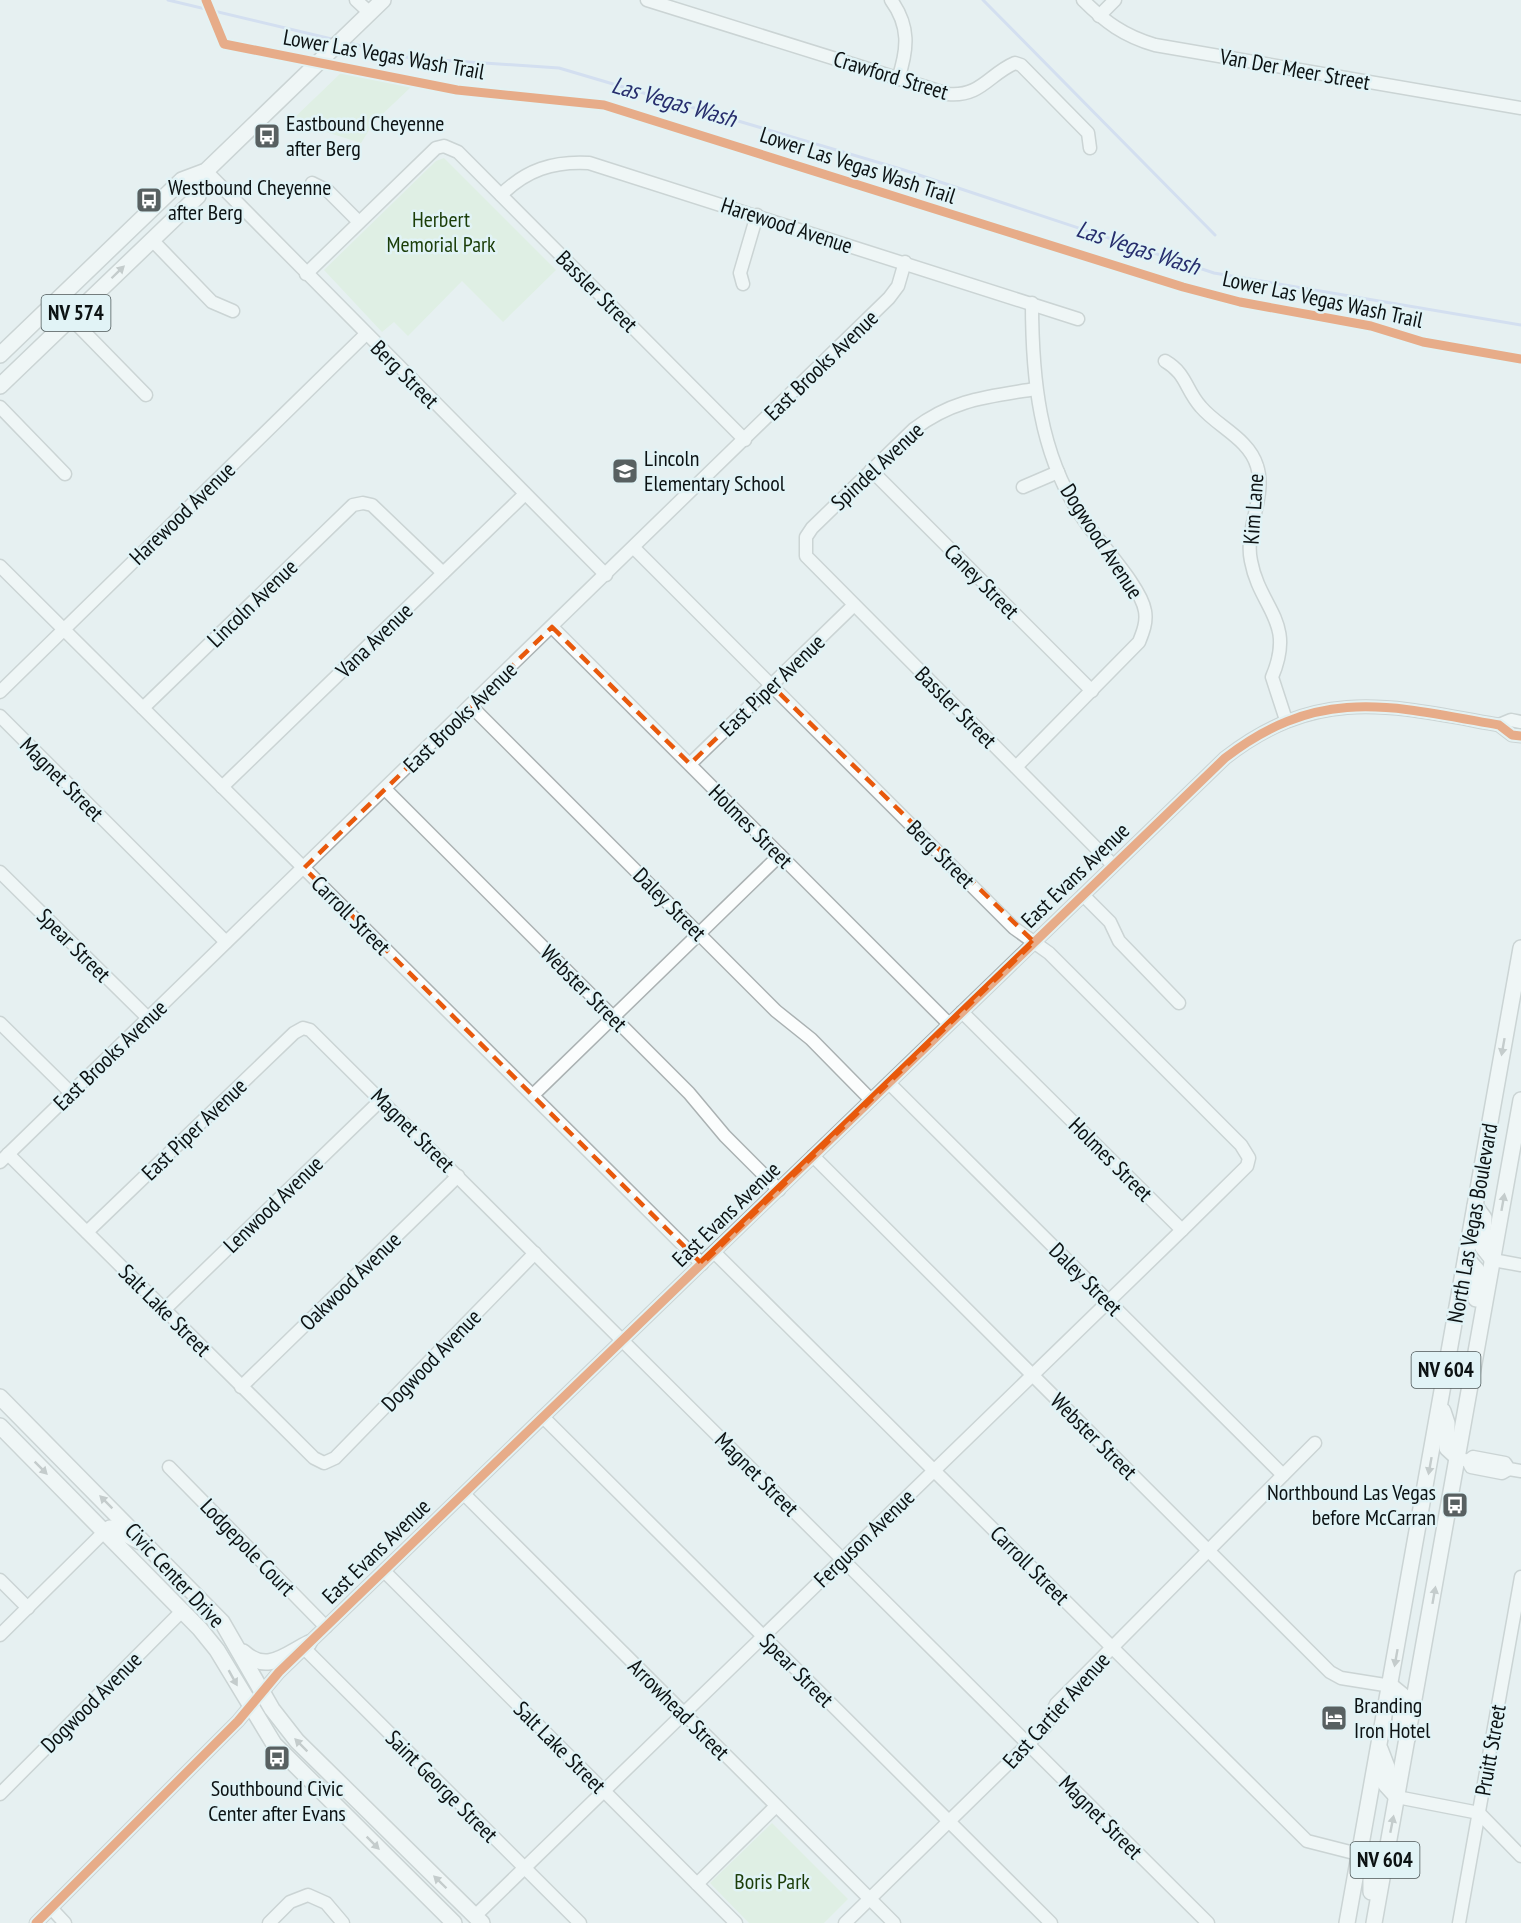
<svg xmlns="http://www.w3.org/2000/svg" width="1521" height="1923" font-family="'PT Sans Narrow',sans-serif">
<rect width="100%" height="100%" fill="#e6f0f1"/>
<g fill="#d7eed4">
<polygon points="342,72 411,87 374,122 361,143 291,121"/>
<polygon points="444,158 556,270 503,322 462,281 408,336 394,322 382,332 324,270 436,161"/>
<polygon points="772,1823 848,1899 824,1923 749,1923 710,1883"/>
</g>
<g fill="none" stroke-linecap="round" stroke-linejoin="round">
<g stroke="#bdcaf0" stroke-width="3">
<polyline points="168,0 336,40"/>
<polyline points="983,0 1215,235"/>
<polyline points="345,42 410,58 559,68 904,170 1214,273 1521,325"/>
</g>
<defs>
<g id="minor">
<polyline points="356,0 370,13"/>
<path d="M647 0 948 94C981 97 989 74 1015 63L1021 65 1088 133 1090 148"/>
<path d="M891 0C910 26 908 49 898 79"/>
<path d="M1083 0C1105 22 1124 36 1155 45L1521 108"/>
<polyline points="1099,16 1115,0"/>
<polyline points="206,171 606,575"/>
<polyline points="312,183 328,191 359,222"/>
<path d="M501 195C526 170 553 161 589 163L1078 319"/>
<polyline points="152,240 212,302 233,311"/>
<polyline points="306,274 436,148 444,146 458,152 745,440"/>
<polyline points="743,284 740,273 757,215"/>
<polyline points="55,302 146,395"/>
<path d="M1165 361C1187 374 1185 389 1201 407 1218 427 1249 439 1257 466 1267 496 1244 530 1251 561 1260 609 1296 621 1272 677L1286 720"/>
<path d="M1035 389C987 397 954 399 914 429L812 528 806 537V556L1113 865"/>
<polyline points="0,407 65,474"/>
<polyline points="871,470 1092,691"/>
<polyline points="1023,487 1058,472"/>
<polyline points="0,566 702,1264"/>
<polyline points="552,627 949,1024"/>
<polyline points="0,692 366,334"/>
<polyline points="471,706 776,1011 811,1039 871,1100"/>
<polyline points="143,708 353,505 363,503 372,505 443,573"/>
<polyline points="0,716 226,942"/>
<polyline points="1499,725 1511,720 1521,722"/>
<polyline points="690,764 854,605"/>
<path d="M1016 767 1139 642C1143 632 1147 622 1145 611 1141 586 1098 542 1082 517 1039 454 1032 377 1032 303"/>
<polyline points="222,787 525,494"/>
<polyline points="385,789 689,1093 725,1136 779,1190"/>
<polyline points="0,872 148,1018"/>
<polyline points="1083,895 1110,922 1119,941 1179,1003"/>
<polyline points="962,1012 1182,1230"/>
<polyline points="0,1023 71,1093"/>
<polyline points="889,1083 1283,1475"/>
<polyline points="533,1095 780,855"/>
<polyline points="8,1154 314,1458 324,1463 335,1458 535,1253"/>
<polyline points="813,1156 1330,1672 1341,1678 1391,1686"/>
<polyline points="0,1162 889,298 898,286 905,262"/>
<polyline points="87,1232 294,1033 303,1028 310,1030 1208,1923"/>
<polyline points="714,1252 1307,1841 1358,1854"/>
<polyline points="1493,1260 1521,1265"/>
<polyline points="164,1310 382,1099"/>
<polyline points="241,1387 458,1176"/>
<polyline points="543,1417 1051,1923"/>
<polyline points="1461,1459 1468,1461 1471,1467 1502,1473 1509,1469"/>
<polyline points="1468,1461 1473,1457 1505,1463 1509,1469 1521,1471"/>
<polyline points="169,1467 326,1627"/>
<polyline points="464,1494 894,1923"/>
<polyline points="384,1571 736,1923"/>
<polyline points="0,1580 28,1608"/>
<polyline points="0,1635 104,1532"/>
<polyline points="304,1648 580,1923"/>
<polyline points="0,1794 183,1610"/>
<polyline points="1397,1797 1479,1813 1521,1856"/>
<polyline points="697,1884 776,1806"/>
<polyline points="51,1908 65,1923"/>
<polyline points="475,1916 1182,1230 1247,1166 1249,1158 1241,1145 1049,953 1014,928 634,548"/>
<path d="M36 1923 238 1721 279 1672 1225 758C1319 685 1392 706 1499 725L1512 735 1521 736"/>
<polyline points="269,1923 290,1902 308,1895 326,1903 343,1923"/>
<polyline points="845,1923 1028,1744 1046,1726 1056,1704 1315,1443"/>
<polyline points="1459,1923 1521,1577"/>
</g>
<g id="major">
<polyline points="0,355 182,180 206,171 383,0"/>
<polyline points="0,386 198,196 206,171"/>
<polyline points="1475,1206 1484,1218 1482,1246 1493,1260"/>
<polyline points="1466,1258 1477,1270 1476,1299"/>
<polyline points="0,1397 222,1622 272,1709 297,1741 482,1923"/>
<polyline points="1443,1411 1447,1423 1447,1448 1459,1459"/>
<polyline points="0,1426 200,1629 217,1650 274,1744 454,1923"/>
<path d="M104 1532 110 1528C120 1529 131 1538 141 1542"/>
<path d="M243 1652C267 1674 285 1655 309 1643"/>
<polyline points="1391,1686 1402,1695 1400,1724 1408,1737"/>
<polyline points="1380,1749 1387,1767 1386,1785 1397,1797"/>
<polyline points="1358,1854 1371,1863 1371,1892"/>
<polyline points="1347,1923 1521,948"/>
<polyline points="1374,1923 1521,1100"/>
</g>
</defs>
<use href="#minor" stroke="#aab1b2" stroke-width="15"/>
<use href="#major" stroke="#aab1b2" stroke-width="18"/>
<use href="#minor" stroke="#fbfdfd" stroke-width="12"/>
<use href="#major" stroke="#fbfdfd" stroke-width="15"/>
<defs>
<g id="cycleway">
<polyline points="206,0 224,44 457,90 604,105 1183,287 1240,302 1371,326 1423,342 1521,359"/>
<path d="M36 1923 238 1721 279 1672 1225 758C1319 685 1392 706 1499 725L1512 735 1521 736"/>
</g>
</defs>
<use href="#cycleway" stroke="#e1f3f6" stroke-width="13"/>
<use href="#cycleway" stroke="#e8590c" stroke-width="9"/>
</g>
<defs><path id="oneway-solid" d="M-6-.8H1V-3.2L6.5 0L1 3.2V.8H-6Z" transform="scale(1.5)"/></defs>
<g fill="#9b9f9f">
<use href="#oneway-solid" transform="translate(118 272) rotate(-44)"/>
<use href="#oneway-solid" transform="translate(1503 1047) rotate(100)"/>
<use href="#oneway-solid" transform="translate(1503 1202) rotate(-80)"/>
<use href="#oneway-solid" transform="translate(1430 1466) rotate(100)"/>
<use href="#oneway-solid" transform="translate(41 1468) rotate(45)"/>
<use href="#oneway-solid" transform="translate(106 1502) rotate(-135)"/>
<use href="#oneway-solid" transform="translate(1434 1595) rotate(-80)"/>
<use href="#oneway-solid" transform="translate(1396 1658) rotate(100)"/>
<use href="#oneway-solid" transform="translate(233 1678) rotate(61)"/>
<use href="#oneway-solid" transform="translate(301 1745) rotate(-135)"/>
<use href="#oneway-solid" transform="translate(1392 1824) rotate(-79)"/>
<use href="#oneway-solid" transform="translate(373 1843) rotate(45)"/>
<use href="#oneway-solid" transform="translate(440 1882) rotate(-136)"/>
</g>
<path d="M0 0H1521V1923H0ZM552 627 690 764 771 685 1034 942 702 1264 304 868Z" fill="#e6f0f1" fill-opacity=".55" fill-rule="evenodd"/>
<path fill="none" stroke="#e8590c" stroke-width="4.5" stroke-dasharray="12 8" stroke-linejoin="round" d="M552 627 690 764 771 685 1034 942 702 1264 304 868Z"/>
<defs>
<symbol id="bus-square" viewBox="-11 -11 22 22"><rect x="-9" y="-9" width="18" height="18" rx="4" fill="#586061" stroke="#e1f3f6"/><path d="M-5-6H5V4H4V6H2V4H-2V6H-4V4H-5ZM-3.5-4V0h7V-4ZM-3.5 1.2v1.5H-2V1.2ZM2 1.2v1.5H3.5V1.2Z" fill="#fff"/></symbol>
<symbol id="school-square" viewBox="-11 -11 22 22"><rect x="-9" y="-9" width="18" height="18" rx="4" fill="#586061" stroke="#e1f3f6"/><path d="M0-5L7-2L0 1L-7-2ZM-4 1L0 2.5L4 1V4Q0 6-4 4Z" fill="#fff"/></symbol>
<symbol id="hotel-square" viewBox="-11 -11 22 22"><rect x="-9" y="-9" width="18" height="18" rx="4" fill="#586061" stroke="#e1f3f6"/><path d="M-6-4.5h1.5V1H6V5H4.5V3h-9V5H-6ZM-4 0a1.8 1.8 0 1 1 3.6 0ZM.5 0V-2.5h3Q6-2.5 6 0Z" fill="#fff"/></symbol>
</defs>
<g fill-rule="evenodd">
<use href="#bus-square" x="252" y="121" width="30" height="30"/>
<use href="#bus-square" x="134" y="185" width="30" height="30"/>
<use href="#school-square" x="610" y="456" width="30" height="30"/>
<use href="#bus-square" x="1440" y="1490" width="30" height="30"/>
<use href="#hotel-square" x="1319" y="1703" width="30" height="30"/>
<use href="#bus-square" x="262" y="1743" width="30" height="30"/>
</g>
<g text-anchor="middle" stroke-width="5" stroke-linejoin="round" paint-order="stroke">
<g fill="#e1f3f6" stroke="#4c5657" stroke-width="1.5">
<rect x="41.5" y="295" width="69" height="36" rx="4.5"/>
<rect x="1411.5" y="1352" width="69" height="36" rx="4.5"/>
<rect x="1350.5" y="1842" width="69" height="36" rx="4.5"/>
</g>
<g font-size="21" font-weight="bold" fill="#0c1213">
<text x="76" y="320">NV 574</text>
<text x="1446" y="1377">NV 604</text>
<text x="1385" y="1867">NV 604</text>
</g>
<g font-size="22" fill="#0c1213" stroke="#e1f3f6">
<text transform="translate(384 54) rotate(10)" y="8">Lower Las Vegas Wash Trail</text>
<text transform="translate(1295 69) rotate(10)" y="8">Van Der Meer Street</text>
<text transform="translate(891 75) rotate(17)" y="8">Crawford Street</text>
<text transform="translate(858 165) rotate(18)" y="8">Lower Las Vegas Wash Trail</text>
<text transform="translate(787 225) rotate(18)" y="8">Harewood Avenue</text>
<text transform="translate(597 291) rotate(45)" y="8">Bassler Street</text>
<text transform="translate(1323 299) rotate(12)" y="8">Lower Las Vegas Wash Trail</text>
<text transform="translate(821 365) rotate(-44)" y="8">East Brooks Avenue</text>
<text transform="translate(405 374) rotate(45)" y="8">Berg Street</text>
<text transform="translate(877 466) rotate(-43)" y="8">Spindel Avenue</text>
<text transform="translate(1253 509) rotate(-86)" y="8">Kim Lane</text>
<text transform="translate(182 513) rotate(-44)" y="8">Harewood Avenue</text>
<text transform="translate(1102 541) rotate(57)" y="8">Dogwood Avenue</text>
<text transform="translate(982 581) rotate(45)" y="8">Caney Street</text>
<text transform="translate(252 603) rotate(-44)" y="8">Lincoln Avenue</text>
<text transform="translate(374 640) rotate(-44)" y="8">Vana Avenue</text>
<text transform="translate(772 685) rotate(-44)" y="8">East Piper Avenue</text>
<text transform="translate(956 707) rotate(45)" y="8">Bassler Street</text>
<text transform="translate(460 717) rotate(-44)" y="8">East Brooks Avenue</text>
<text transform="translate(62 779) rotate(45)" y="8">Magnet Street</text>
<text transform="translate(751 826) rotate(45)" y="8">Holmes Street</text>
<text transform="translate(941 854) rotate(45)" y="8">Berg Street</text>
<text transform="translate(1075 875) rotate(-44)" y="8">East Evans Avenue</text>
<text transform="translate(670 904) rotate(45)" y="8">Daley Street</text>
<text transform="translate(351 915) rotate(45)" y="8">Carroll Street</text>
<text transform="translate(74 945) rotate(45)" y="8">Spear Street</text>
<text transform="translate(584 988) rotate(45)" y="8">Webster Street</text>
<text transform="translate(110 1055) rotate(-44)" y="8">East Brooks Avenue</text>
<text transform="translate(194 1129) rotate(-44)" y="8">East Piper Avenue</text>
<text transform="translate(413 1130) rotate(45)" y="8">Magnet Street</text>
<text transform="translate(1111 1159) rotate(45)" y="8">Holmes Street</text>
<text transform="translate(273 1204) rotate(-44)" y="8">Lenwood Avenue</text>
<text transform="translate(726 1214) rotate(-44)" y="8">East Evans Avenue</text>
<text transform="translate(1472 1223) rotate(-80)" y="8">North Las Vegas Boulevard</text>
<text transform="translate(1086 1279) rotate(45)" y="8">Daley Street</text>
<text transform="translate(350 1281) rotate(-44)" y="8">Oakwood Avenue</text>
<text transform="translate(165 1310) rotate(45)" y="8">Salt Lake Street</text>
<text transform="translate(431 1360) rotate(-46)" y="8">Dogwood Avenue</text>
<text transform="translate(1094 1436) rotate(45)" y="8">Webster Street</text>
<text transform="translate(757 1474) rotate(45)" y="8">Magnet Street</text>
<text transform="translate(864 1538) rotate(-44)" y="8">Ferguson Avenue</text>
<text transform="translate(248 1547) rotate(46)" y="8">Lodgepole Court</text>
<text transform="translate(376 1551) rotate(-44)" y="8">East Evans Avenue</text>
<text transform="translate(1030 1565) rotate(45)" y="8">Carroll Street</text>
<text transform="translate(175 1575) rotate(47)" y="8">Civic Center Drive</text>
<text transform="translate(797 1670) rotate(45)" y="8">Spear Street</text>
<text transform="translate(91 1702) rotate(-45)" y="8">Dogwood Avenue</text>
<text transform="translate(679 1709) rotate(45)" y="8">Arrowhead Street</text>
<text transform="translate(1056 1710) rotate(-48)" y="8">East Cartier Avenue</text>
<text transform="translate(560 1747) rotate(45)" y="8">Salt Lake Street</text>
<text transform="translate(1490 1750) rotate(-80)" y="8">Pruitt Street</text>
<text transform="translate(442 1786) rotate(45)" y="8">Saint George Street</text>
<text transform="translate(1101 1817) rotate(45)" y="8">Magnet Street</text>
</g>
<g font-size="22" fill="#0c1213" stroke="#e1f3f6" text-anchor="start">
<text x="286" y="131">Eastbound Cheyenne<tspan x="286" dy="25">after Berg</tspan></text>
<text x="168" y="195">Westbound Cheyenne<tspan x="168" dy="25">after Berg</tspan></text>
<text x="644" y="466">Lincoln<tspan x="644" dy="25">Elementary School</tspan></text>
<text x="1436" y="1500" text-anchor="end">Northbound Las Vegas<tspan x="1436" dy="25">before McCarran</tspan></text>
<text x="1354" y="1713">Branding<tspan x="1354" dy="25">Iron Hotel</tspan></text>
<text x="277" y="1796" text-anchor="middle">Southbound Civic<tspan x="277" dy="25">Center after Evans</tspan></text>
</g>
<g font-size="22" fill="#1b3d08" stroke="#e1f3f6">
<text x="441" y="227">Herbert<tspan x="441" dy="25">Memorial Park</tspan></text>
<text x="772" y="1889">Boris Park</text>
</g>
<g font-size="24" font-style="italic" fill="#272e6d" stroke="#e1f3f6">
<text transform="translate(674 102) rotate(16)" y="8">Las Vegas Wash</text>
<text transform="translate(1138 248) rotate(18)" y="8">Las Vegas Wash</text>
</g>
</g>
</svg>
